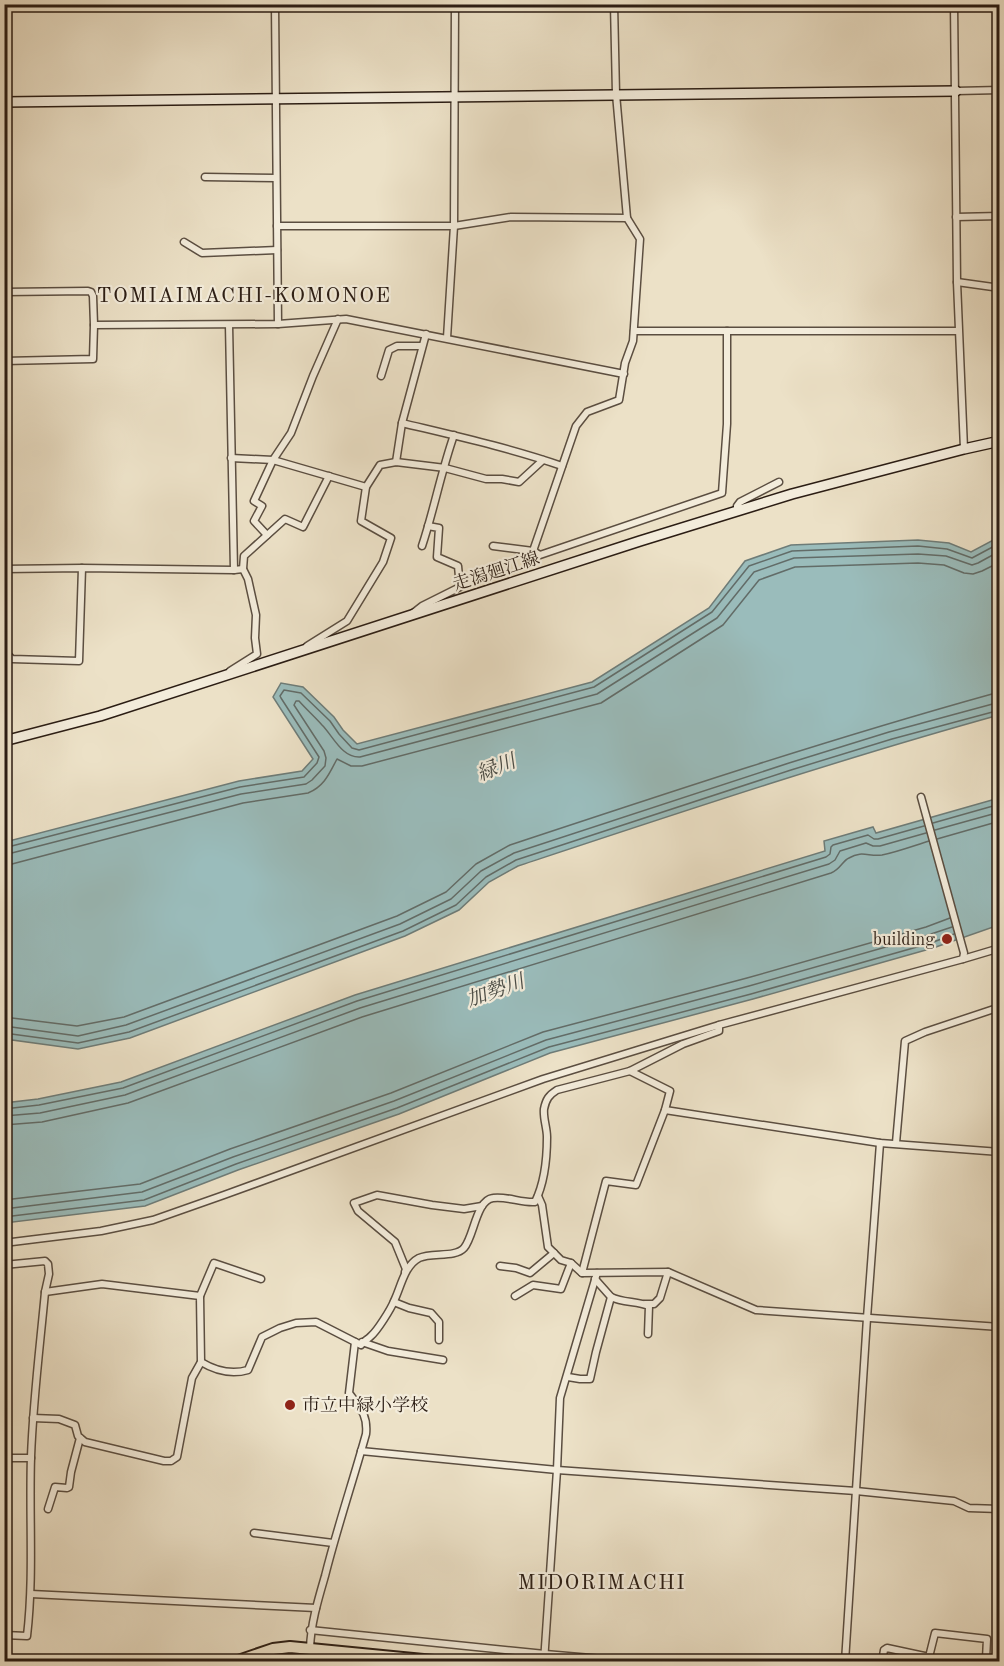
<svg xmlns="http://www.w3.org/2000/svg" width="1004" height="1666" font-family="'Old Standard TT','Noto Serif JP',serif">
<rect width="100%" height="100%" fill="#ece1c7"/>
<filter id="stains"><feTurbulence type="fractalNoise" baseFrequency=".00333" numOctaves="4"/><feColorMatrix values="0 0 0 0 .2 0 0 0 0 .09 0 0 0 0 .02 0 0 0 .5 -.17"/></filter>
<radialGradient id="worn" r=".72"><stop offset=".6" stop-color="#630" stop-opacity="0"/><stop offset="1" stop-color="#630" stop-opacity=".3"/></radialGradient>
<g fill="#9abcbb" stroke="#6e7c78" stroke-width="1.5">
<path d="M999 537V715C837 760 678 813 518 866L489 882 459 910 405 936 130 1038 78 1049 5 1039V842L239 781 302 771 313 759 273 697 281 683 303 687 334 717 343 730 357 744 592 682 709 608 745 561 791 545 918 540 949 543 971 552Z"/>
<polygon points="999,798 999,925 933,948 753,999 550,1053 399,1114 238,1170 145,1206 5,1223 4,1103 38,1099 121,1082 355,995 825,851 824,841 873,827 876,833"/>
<polygon points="298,1657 362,1661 371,1661 274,1661"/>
</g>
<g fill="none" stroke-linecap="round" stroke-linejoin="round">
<g stroke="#626c68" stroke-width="1.5">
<polyline points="933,823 1000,804"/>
<polyline points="935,830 1000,812"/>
<polyline points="937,839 1000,821"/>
<polyline points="4,848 240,787 304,777 317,763 319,757 281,698 280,696 284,690 301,693 330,721 339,734 352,748 359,750 594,687 712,612 749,566 792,551 918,546 947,549 972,558 1000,543"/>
<path d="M4 855 241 794 306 784 312 780 325 766 326 758 324 751 294 705 296 701H299C306 709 315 717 322 725 333 736 342 758 360 757L597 694 717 618 754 572 794 558 918 554 946 556 972 565 978 563 1000 551"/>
<path d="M4 864H12L243 803 308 793C325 786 330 772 337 759L351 766H362L601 703 723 625 759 580 795 567 918 563 944 565 964 573 973 574 982 571 1000 562"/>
<path d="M4 1017 77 1026 124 1017 397 916 446 892 476 864 510 845C670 792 830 739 992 694L1000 693"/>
<polyline points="4,1026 78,1036 126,1025 400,924 451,899 481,871 514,853 789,763 889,732 1000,702"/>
<polyline points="4,1033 78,1043 129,1032 403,931 456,905 486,877 516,860 791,770 892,739 1000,710"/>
<polyline points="4,1109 39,1105 123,1088 357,1001 826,857 830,854 831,847 833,845 868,835 874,839 878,839 924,826"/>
<polyline points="4,1116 40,1113 125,1095 360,1008 829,864 835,860 840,851 866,843 873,846 880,846 926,833"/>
<path d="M4 1125 42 1122 128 1103 362 1017 831 873C841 869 842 861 849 858 862 850 869 857 882 855 897 852 913 846 929 841"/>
<polyline points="4,1200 140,1184 230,1149 391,1093 543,1032 747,978 926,927 950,918"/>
<polyline points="4,1209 142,1192 233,1157 394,1101 546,1040 749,986 928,935 952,927"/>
<polyline points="4,1217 144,1200 236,1164 397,1108 549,1047 751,994 931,943 954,934"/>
</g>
<defs>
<g id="street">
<polyline points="275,4 278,324"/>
<polyline points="614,4 616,94 627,218 640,239 633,341 625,363 619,400 587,412 576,426 533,551 540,555 722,493 727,424 727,331"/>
<polyline points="954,4 957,282 964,449"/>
<polyline points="956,91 1000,90"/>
<polyline points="205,177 276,178"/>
<polyline points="956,217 1000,216"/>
<polyline points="277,226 454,226 511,217 627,218"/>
<polyline points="184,242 202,253 277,250"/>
<polyline points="957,282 1000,288"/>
<polyline points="4,292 88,291 91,292 93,296 94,325 93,359 4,361"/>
<polyline points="94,325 278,324 346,319 624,374"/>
<polyline points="229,325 234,570"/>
<polyline points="634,331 958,331"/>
<polyline points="447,338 454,226 455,4"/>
<polyline points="381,376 389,350 397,346 422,346"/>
<path d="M402 423C456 436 510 448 562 466"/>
<polyline points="231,458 273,460 366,487"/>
<polyline points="396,462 402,423 426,334"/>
<polyline points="737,511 737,506 740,502 779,482"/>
<polyline points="267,535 254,521 262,506 254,501 273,460 291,433 313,376 338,319"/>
<path d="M422 546C434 510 441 472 454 435"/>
<polyline points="493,546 533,551"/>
<polyline points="4,569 82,568 234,570 243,569"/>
<polyline points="413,613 422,606 460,587 458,566 437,557 439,528 428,526"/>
<polyline points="307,646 347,621 383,562 391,538 361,521 366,487 380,465 396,462 445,468 486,479 502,479 519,482 543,460"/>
<polyline points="4,651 12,659 79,661 82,568"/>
<polyline points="230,671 257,654 255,638 256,615 248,579 243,569 244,556 285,519 303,527 329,476"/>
<polyline points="963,959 1000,948"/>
<polyline points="997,1008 1000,1019"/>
<polyline points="665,1110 880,1143 1000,1152"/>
<polyline points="896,1143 905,1041 925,1032 1000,1007"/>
<polyline points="538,1196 542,1205 548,1247 561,1260 571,1263 582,1273 668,1272 756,1310 1000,1327"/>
<polyline points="4,1243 101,1231 153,1220 224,1195 543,1079 719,1025"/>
<path d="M4 1265 45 1261 48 1264 49 1274 45 1292C40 1346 33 1401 31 1457 29 1517 34 1576 27 1636L4 1635"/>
<polyline points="500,1266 516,1268 530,1273 554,1253"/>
<polyline points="405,1272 406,1269 395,1242 358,1211 354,1203 377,1195 432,1205 464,1209 482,1206"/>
<polyline points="582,1273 606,1181 636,1185 665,1110 670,1091 630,1071"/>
<polyline points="200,1296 214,1263 261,1279"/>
<polyline points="515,1296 533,1285 561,1289 571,1263"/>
<path d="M611 1297C623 1303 637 1301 649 1306L648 1334"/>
<polyline points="394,1302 409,1308 431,1313 439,1322 439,1340"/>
<polyline points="645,1304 654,1304 660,1298 668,1272"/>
<polyline points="362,1342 388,1351 443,1360"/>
<path d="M201 1362C216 1371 231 1375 248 1370L262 1337 280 1328 296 1323 316 1322 361 1345C364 1341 367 1340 371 1336 377 1331 391 1309 394 1301 401 1287 404 1266 419 1258 432 1252 455 1258 464 1248 474 1237 476 1200 493 1198 507 1196 521 1203 535 1202 544 1184 547 1158 547 1137 547 1128 543 1118 544 1109 546 1099 549 1095 557 1090L630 1071 683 1044 719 1031V1025L963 959 964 953 921 797"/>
<polyline points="568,1377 580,1379 590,1379 596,1352 611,1297 595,1279"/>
<polyline points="33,1418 59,1419 75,1425 78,1436 85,1442 164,1461 171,1461 177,1457 192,1378 201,1362 200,1296 102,1284 45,1292"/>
<polyline points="361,1451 557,1470 856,1491 954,1501 969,1508 1000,1509"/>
<polyline points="4,1458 31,1458"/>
<polyline points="48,1509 55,1487 67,1488 69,1487 71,1472 80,1438"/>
<polyline points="254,1533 333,1543"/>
<polyline points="31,1594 316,1608"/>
<polyline points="310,1630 545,1654 637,1662"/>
<path d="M310 1648C311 1623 318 1600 325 1576 337 1528 353 1481 366 1434 368 1415 360 1408 349 1393L355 1342"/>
<polyline points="544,1662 557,1470 560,1398 597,1273"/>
<polyline points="845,1662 867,1318 880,1143"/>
<polyline points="882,1662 884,1650 887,1648 929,1657 935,1633 987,1639 986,1659 1000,1661"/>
</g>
<g id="secondary">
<polyline points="4,102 956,91"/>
<polyline points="4,741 100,716 640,541 792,494 964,449 1000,441"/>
</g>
<polyline id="primary" points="235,1662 273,1649 290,1647 444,1662"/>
</defs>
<use href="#street" stroke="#5b4e41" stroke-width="9"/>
<use href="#secondary" stroke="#2b1d14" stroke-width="12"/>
<use href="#primary" stroke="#2b1d14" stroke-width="14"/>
<use href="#street" stroke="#f3ecdb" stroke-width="6"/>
<use href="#secondary" stroke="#f3ecdb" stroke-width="9"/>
<use href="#primary" stroke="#ece1c7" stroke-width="10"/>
</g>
<g fill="#8f2418" stroke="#f3ecdb" stroke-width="2">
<circle cx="947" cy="939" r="6"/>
<circle cx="290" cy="1405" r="6"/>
</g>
<g text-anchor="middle" stroke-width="4.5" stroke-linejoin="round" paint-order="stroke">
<g font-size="18" fill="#2b1d14" stroke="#f3ecdb">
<text transform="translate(496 571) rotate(-18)" y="6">走潟廻江線</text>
</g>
<g font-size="18" fill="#2b1d14" stroke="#f3ecdb" text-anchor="end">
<text x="935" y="945">building</text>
<text x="302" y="1411" text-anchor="start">市立中緑小学校</text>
</g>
<g font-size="20" font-style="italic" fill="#4c4d46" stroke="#f3ecdb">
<text transform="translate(496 767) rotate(-22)" y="7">緑川</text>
<text transform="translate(495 990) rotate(-20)" y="7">加勢川</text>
</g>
<g font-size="21" letter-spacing="1.5" fill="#2b1d14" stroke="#f3ecdb">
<text x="244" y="302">TOMIAIMACHI-KOMONOE</text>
<text x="602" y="1589">MIDORIMACHI</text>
</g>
</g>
<rect width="1004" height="1666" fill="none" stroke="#ece1c7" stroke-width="24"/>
<rect x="6" y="6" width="992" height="1654" fill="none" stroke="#2b1d14" stroke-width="3"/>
<rect x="12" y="12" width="980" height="1642" fill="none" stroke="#2b1d14" stroke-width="1.5"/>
<rect width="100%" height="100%" filter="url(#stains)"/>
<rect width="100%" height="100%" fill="url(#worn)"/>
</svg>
